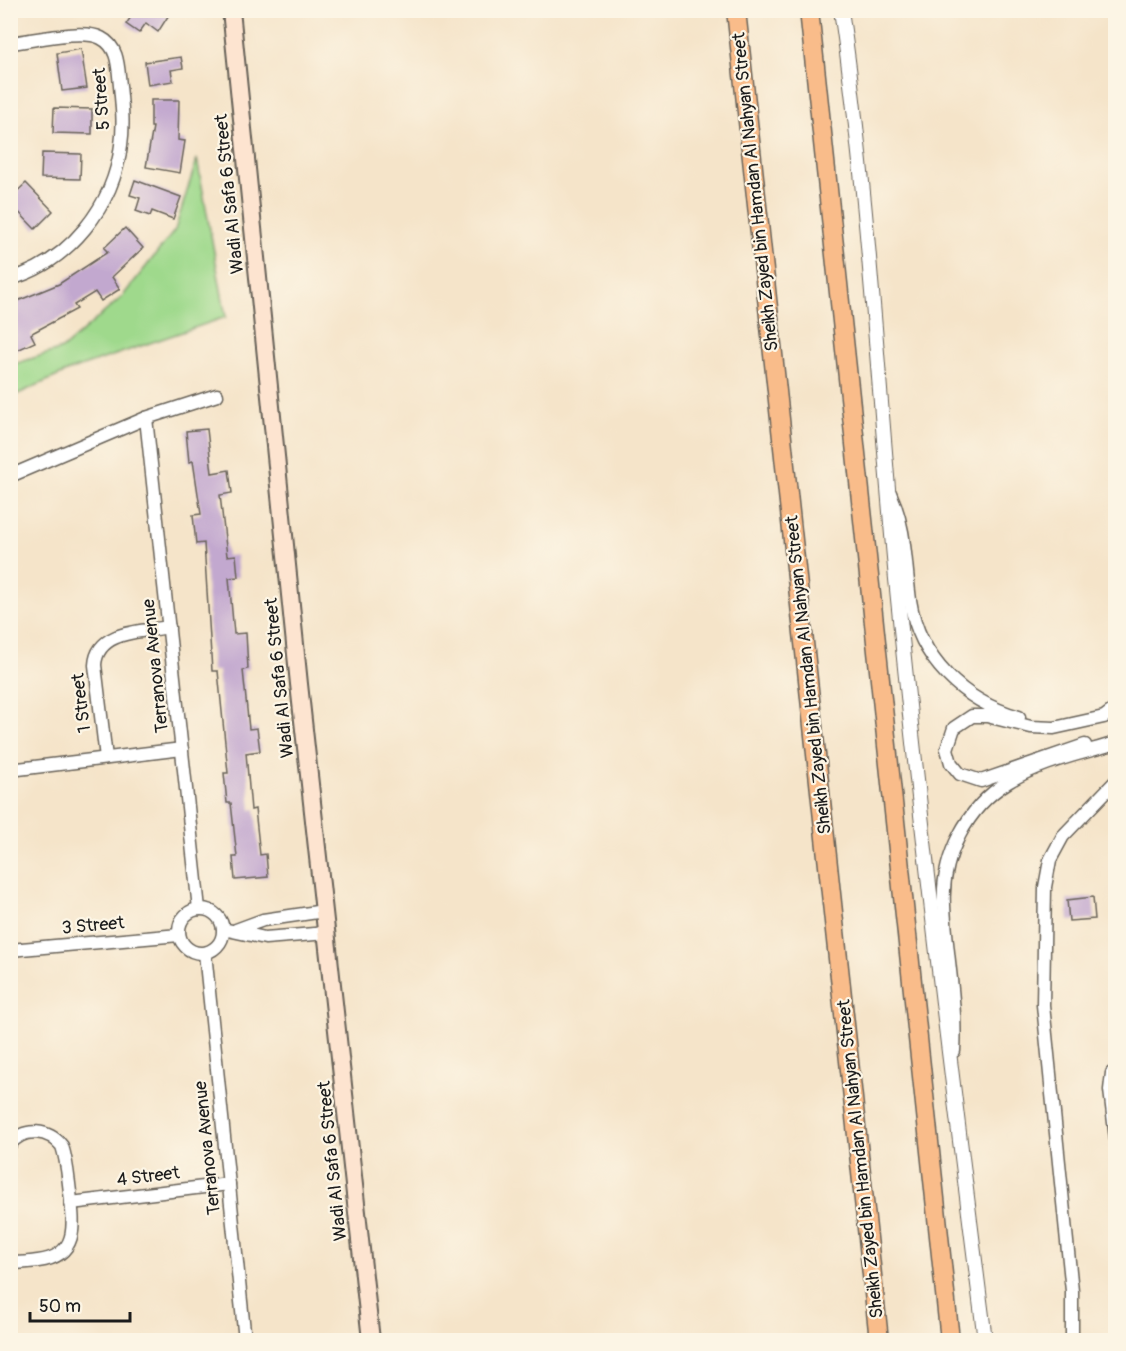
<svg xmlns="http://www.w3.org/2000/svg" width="1126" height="1351" font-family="Pangolin,sans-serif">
<rect width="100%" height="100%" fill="#fcf5e5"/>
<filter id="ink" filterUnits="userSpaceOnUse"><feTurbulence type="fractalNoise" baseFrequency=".0167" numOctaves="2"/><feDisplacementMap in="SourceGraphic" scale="12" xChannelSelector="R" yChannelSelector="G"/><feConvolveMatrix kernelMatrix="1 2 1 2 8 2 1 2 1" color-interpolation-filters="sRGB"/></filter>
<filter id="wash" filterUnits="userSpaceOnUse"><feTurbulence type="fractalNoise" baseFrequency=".008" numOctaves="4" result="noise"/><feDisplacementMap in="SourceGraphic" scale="24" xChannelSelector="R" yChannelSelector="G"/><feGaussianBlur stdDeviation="1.35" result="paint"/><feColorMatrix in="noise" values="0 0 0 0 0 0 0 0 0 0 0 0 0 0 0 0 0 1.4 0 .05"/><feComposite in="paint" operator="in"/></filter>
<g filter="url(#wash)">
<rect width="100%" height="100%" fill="#f5e4c9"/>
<polygon fill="#9fd98c" stroke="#5e7a54" stroke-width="1.5" points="197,159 226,317 71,370 11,397 11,365 62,349 122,297 175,230"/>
<g id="blocks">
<g fill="#c2a8cf">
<polygon points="136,10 172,10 158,32 146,23 139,33 126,24"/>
<polygon points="81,49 87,88 62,91 57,53"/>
<polygon points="181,57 183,68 171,70 173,81 148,85 145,62"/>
<polygon points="151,100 179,100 178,140 185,141 180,173 146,167 153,127 151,127"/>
<polygon points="54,108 92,109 92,134 53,133"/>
<polygon points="42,153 81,154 80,179 41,178"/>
<polygon points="135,180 181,197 173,219 152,211 150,216 136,211 140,198 130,195"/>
<polygon points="26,183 53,211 35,229 10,203 10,198"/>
<polygon points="125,228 143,248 112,277 120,289 101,301 95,292 74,305 77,309 34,332 31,334 35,342 13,352 10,345 10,304 59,284 108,252 104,248"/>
<polygon points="207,429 212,473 229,470 232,493 220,495 227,556 236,555 238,577 229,578 234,634 246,633 248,669 243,670 249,729 257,728 260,751 246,753 251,810 255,809 260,855 266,854 268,877 235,880 233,857 237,857 231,803 227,803 224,773 228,773 218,671 212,671 204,543 196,544 193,515 201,514 193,461 189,462 186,431"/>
<polygon points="1093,897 1095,919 1069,921 1067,900"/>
</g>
</g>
</g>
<g filter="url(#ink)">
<use href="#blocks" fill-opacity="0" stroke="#686259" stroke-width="1.5"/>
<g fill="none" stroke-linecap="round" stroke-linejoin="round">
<defs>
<g id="minor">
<path d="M10 43C32 41 82 28 101 38 119 47 118 68 120 86 122 106 124 125 121 145 114 206 69 262 10 279"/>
<polyline points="146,418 199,909"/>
<polyline points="10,476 146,418 217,395"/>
<path d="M890 493C906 527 905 563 910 600 919 659 963 701 1019 717"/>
<polyline points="1085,745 981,781 960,774 951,763 947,749 954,728 972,716 987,716 1031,727 1054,728 1104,717 1116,708"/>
<path d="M106 758 95 665C97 630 142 632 169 627"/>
<polyline points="10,770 182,749"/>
<circle cx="201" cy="931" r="22"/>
<polyline points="223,929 265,938 327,933"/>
<polyline points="236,930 263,920 324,911"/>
<polyline points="10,950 179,935"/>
<polyline points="205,953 245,1340"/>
<path d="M954 1051C957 1002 946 954 944 905 941 857 967 807 1008 782 1040 762 1080 754 1116 743"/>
<polyline points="1112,1073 1110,1090 1116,1139"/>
<path d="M10 1144C25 1126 49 1130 62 1146 67 1161 68 1177 70 1192 74 1225 79 1256 38 1261 29 1262 20 1264 10 1262"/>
<polyline points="71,1203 229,1184"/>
<polyline points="1072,1340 1072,1291 1043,1005 1045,887 1050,860 1063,836 1116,781"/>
</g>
<path id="tertiary" d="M841 10C869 199 878 390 896 579 921 834 953 1087 985 1340"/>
<polyline id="secondary" points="231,10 299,684 371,1340"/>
<g id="primary">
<polyline points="736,10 879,1340"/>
<polyline points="809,10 950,1340"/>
</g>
</defs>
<use href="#minor" stroke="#686259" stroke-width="15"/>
<use href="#tertiary" stroke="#686259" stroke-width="16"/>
<use href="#secondary" stroke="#686259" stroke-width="20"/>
<use href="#primary" stroke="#686259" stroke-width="21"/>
<use href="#minor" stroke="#fff" stroke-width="12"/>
<use href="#tertiary" stroke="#fff" stroke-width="14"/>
<use href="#secondary" stroke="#fde4d0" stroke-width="16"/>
<use href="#primary" stroke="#f9bc8a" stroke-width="18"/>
</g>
</g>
<g text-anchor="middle" stroke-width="4.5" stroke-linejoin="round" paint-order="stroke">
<g font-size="18" fill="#1c1c1c" stroke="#fcf5e5">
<text transform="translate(101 99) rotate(-94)" y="6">5 Street</text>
<text transform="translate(755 192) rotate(-96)" y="6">Sheikh Zayed bin Hamdan Al Nahyan Street</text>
<text transform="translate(229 194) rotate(-96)" y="6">Wadi Al Safa 6 Street</text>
<text transform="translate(155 666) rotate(-96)" y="6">Terranova Avenue</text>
<text transform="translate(808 675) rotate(-96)" y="6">Sheikh Zayed bin Hamdan Al Nahyan Street</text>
<text transform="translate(279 678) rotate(-96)" y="6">Wadi Al Safa 6 Street</text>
<text transform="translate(81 703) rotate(-97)" y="6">1 Street</text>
<text transform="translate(93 925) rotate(-5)" y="6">3 Street</text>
<text transform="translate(207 1148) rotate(-96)" y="6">Terranova Avenue</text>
<text transform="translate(860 1159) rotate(-96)" y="6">Sheikh Zayed bin Hamdan Al Nahyan Street</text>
<text transform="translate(332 1161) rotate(-96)" y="6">Wadi Al Safa 6 Street</text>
<text transform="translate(148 1176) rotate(-7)" y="6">4 Street</text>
</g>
</g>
<rect width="1126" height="1351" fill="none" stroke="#fcf5e5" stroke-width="36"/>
<path d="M30 1312v9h100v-9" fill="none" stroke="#1c1c1c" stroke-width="3"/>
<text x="39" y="1312" font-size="18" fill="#1c1c1c" stroke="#fcf5e5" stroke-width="4.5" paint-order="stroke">50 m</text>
</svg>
